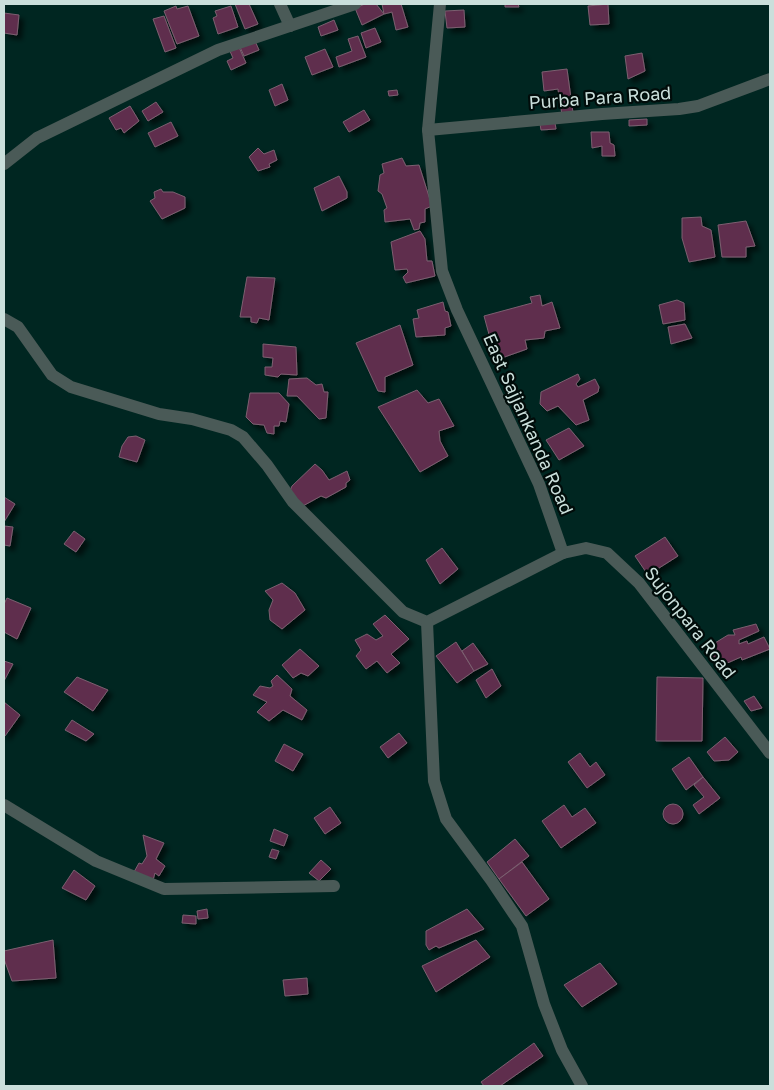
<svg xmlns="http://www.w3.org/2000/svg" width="774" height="1090" font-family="'Golos Text',sans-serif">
<defs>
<filter id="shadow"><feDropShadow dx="4.5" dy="4.5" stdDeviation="2.5" flood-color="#0009"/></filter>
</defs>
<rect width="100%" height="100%" fill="#002621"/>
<g fill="#5f2e4d" stroke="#7c5f70" filter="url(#shadow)">
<polygon points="235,4 249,4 258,24 245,29"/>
<polygon points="365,4 376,4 384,14 362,25 355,8"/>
<polygon points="382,4 401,4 408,27 396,30 392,12 384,14"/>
<polygon points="505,4 518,4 519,7 505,7"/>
<polygon points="608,4 609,24 590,25 588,6"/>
<polygon points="176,6 177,9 188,6 199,36 177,44 164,11"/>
<polygon points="231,6 238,27 218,34 213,18 217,16 215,11"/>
<polygon points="464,10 465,27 447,28 445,11"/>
<polygon points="4,13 19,15 17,35 4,33"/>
<polygon points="164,16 176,48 165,52 153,19"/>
<polygon points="334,20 338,30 321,36 318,27"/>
<polygon points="375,28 381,42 366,48 361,33"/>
<polygon points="358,36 366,57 339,67 336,57 352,51 348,39"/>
<polygon points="255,41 259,50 244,56 240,47"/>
<polygon points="238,45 246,63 231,70 227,61 233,58 229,49"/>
<polygon points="325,49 333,67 312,75 305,57"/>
<polygon points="642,53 645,71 628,79 625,56"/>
<polygon points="567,69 573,113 562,115 558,89 544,91 542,72"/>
<polygon points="282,84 288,100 275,106 269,90"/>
<polygon points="397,90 398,95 389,96 388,91"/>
<polygon points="156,102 163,112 148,121 142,111"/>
<polygon points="130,106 139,121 124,133 121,128 116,130 109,118"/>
<polygon points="364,110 370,120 349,132 343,122"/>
<polygon points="647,119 647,125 629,126 629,120"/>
<polygon points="171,122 178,136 155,147 148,133"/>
<polygon points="555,123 556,129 541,130 540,124"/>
<polygon points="591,132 609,132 610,143 614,145 615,156 602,156 602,146 592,148"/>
<polygon points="258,148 264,154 274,150 277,160 269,164 270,167 258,171 249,157"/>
<polygon points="402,158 406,166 419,165 432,206 425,209 425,222 420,223 419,229 414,230 410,219 385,222 384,210 387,208 382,194 378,191 380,175 384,173 382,164"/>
<polygon points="339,176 347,192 347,198 322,211 314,188"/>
<polygon points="161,189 163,192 173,192 185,197 185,208 162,219 150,201 155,198 154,192"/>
<polygon points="701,217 702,226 711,230 715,257 689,262 682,238 682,218"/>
<polygon points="746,221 755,246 746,247 746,257 722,257 718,225"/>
<polygon points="420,231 425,239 427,261 432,261 435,276 406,283 403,277 408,272 407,269 395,270 391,242"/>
<polygon points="247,277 275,278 269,320 259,318 257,323 251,322 251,317 240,317"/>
<polygon points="540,295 542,306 552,302 560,328 545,331 544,338 525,340 527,349 496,360 484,316 532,303 530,297"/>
<polygon points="677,300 684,303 685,320 663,324 659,305"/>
<polygon points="443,302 445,311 448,312 451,326 445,328 445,335 416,337 413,319 419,318 417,310"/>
<polygon points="685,324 692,338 671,344 668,327"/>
<polygon points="400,325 413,365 385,377 385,392 378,391 356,343"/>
<polygon points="263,344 296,347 297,375 281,374 278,377 265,375 265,367 272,367 273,358 263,357"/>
<polygon points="578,374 580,379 576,384 578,387 595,379 599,387 598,392 583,400 589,420 576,425 558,406 547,411 540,404 541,392"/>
<polygon points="307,378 316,385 322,384 324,392 328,392 326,418 319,419 297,396 287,396 289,379"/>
<polygon points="417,390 428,403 439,399 454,426 439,431 440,441 448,456 420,472 378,407"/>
<polygon points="250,393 279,393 289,404 286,422 280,421 279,426 274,426 274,434 267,433 264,425 253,424 246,417"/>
<polygon points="569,428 584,446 559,460 546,440"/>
<polygon points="136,436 145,440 137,462 119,457 122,446 128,437"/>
<polygon points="315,464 322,470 329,480 347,471 350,480 346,483 346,487 326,498 321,496 301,507 289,493 292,486"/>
<polygon points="4,497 15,504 4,522"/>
<polygon points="4,526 13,527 10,546 4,545"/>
<polygon points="74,531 85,539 76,552 64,544"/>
<polygon points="665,537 678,556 648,575 635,556"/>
<polygon points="442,548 458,569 440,584 426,560"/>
<polygon points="282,583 295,593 305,610 282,629 270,620 269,610 273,600 265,591"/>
<polygon points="7,598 31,608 17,639 4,632 4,604"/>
<polygon points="385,615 409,639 391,654 400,663 387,673 377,661 366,669 356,656 361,650 355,640 367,634 376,640 383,636 373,624"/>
<polygon points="756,624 759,631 739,640 739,644 747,641 748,644 764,637 770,649 742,660 741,657 716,668 710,646 728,635 735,635 733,630"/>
<polygon points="456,642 474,671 457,683 436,656"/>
<polygon points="473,643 488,664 474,671 462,651"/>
<polygon points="300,649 319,666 308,676 301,673 293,678 282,665"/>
<polygon points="4,661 13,664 4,681"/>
<polygon points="492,669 501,686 486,698 476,680"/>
<polygon points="277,675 292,689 290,696 307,710 302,720 283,710 269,721 257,712 267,702 253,695 260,686 270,688 273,686 271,681"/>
<polygon points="77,677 108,690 93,711 64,692"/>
<polygon points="657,677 703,678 702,741 656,741"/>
<polygon points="754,696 762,708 751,711 744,701"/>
<polygon points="4,702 20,715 5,736 4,735"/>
<polygon points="72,720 94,734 86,741 65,730"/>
<polygon points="399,733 407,743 388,758 380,747"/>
<polygon points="725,737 738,752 729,760 714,761 707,752"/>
<polygon points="284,744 303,754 293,771 275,761"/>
<polygon points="580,753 590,767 596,762 605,775 587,788 568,762"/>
<polygon points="689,757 703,777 686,790 672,769"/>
<polygon points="703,777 720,798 699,814 693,805 704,797 694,785"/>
<circle cx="673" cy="814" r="10"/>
<polygon points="564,805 572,817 585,808 596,823 561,848 542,821"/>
<polygon points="330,807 341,823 325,834 314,818"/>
<polygon points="274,829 288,835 284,846 270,841"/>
<polygon points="143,835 164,843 156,859 165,866 159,876 155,873 153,880 134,872 139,863 142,864 147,856"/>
<polygon points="515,839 529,856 499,879 487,862"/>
<polygon points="272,849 279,851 276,859 269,857"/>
<polygon points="321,860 331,869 319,881 309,873"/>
<polygon points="522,862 549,899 526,916 499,879"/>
<polygon points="74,870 95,886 86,900 62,888"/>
<polygon points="207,909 208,918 198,919 197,911"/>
<polygon points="467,909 484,929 439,948 436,946 429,950 426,945 426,931"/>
<polygon points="183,915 196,916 196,924 182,923"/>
<polygon points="53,940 56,978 12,981 4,959 4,951"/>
<polygon points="476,940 490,957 436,992 422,966"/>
<polygon points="600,963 617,984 582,1007 564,985"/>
<polygon points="307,978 308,994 285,996 283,980"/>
<polygon points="534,1043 543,1056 500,1086 484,1086 481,1082"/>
</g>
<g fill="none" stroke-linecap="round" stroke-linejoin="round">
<g stroke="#4a5a57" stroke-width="12">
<polyline points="280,4 290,26"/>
<polyline points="440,4 428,130 442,271 457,310 539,484 563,553"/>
<polyline points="428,130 602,114 679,109 698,106 770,79"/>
<polyline points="4,164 37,138 218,50 355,4"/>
<polyline points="4,319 18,327 52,375 71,387 159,414 192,419 231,430 243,437 267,465 293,502 403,612 427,622 563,553 586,548 607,553 639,583 770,753"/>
<polyline points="427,622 434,781 446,819 491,880 522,926 544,1004 562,1050 582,1086"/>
<polyline points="4,805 96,861 164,889 334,886"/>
</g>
</g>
<g text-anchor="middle" stroke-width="4.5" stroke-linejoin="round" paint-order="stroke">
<g font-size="18" fill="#cadfdb" stroke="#010c0a">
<text transform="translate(600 98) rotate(-4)" y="6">Purba Para Road</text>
<text transform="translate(528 424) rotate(66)" y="6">East Sajjankanda Road</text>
<text transform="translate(690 623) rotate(52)" y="6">Sujonpara Road</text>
</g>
</g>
<rect width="774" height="1090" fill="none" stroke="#cadfdb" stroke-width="10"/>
</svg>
